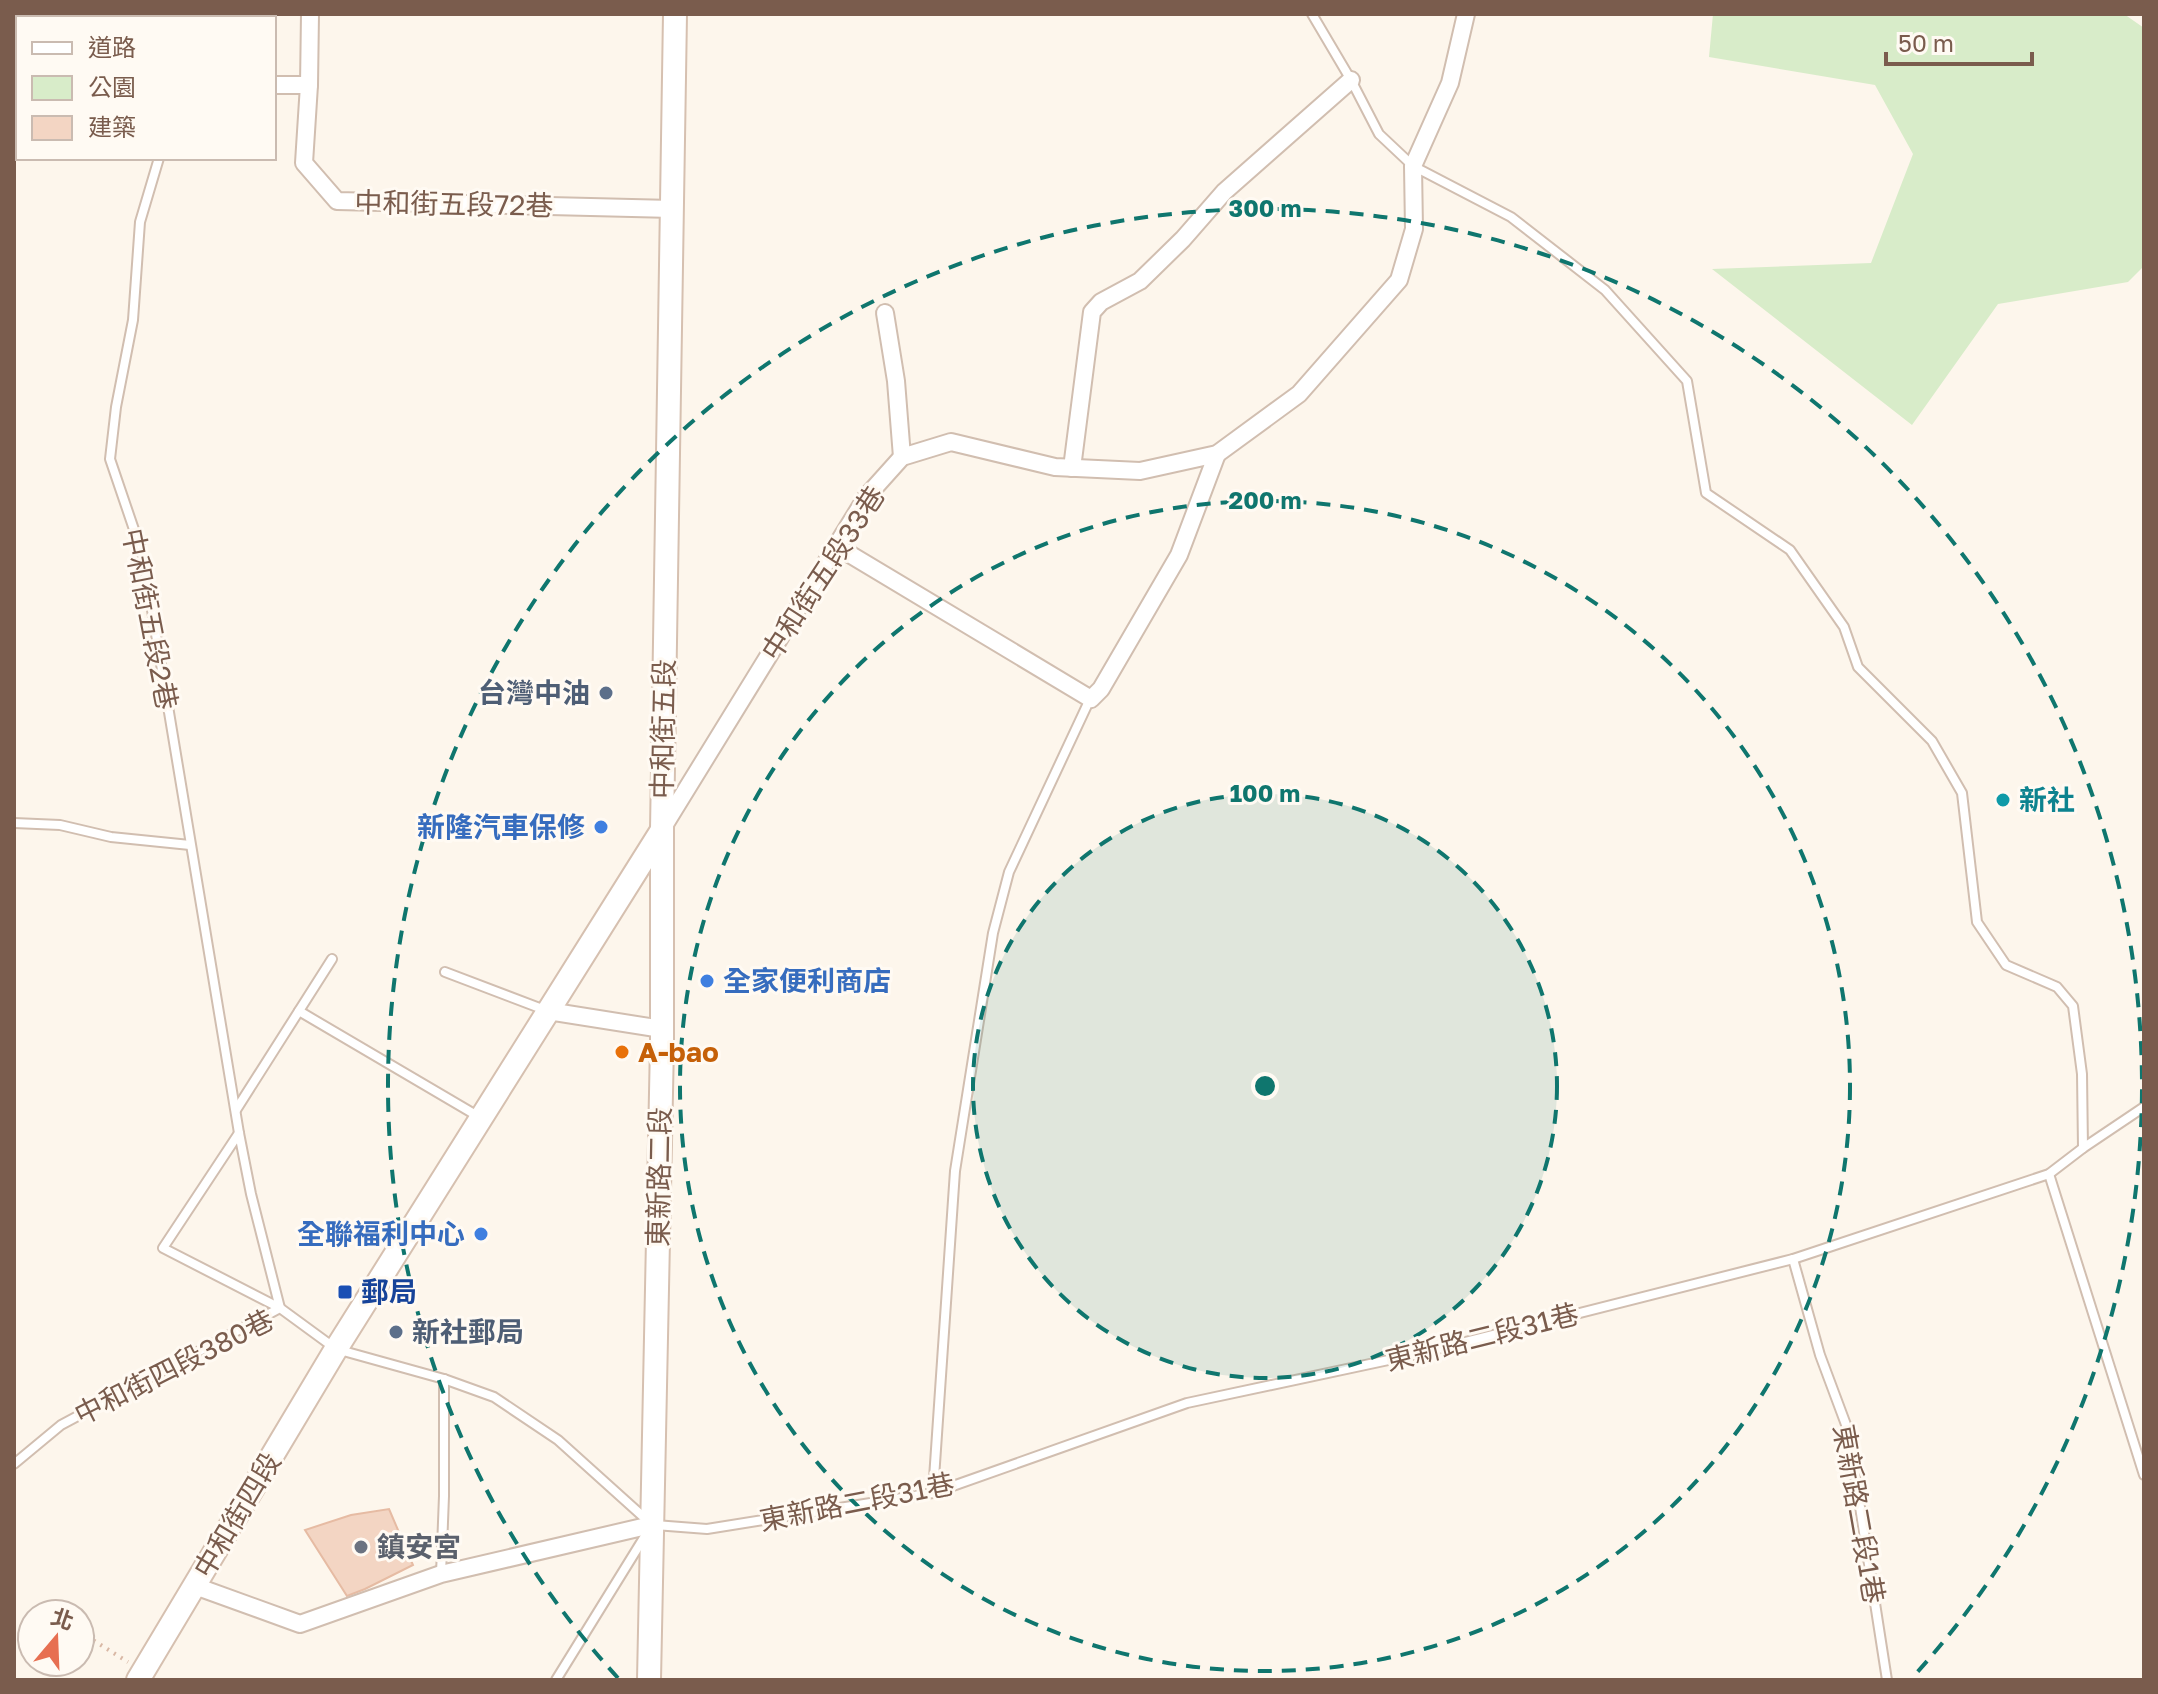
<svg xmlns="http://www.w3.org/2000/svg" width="2158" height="1694" font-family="'Golos Text','Noto Sans TC',sans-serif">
<rect width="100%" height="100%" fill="#fdf6ec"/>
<polygon fill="#d8ecc9" points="1713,14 2124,14 2144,28 2144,266 2128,282 1998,304 1912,425 1712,269 1871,263 1913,154 1875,85 1709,57"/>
<polygon fill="#f3d5c3" stroke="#e6bba3" stroke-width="2" points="389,1509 413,1565 365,1589 347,1596 305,1530 351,1515"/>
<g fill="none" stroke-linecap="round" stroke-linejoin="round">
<defs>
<g id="lane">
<polyline points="195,18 195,14"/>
<polyline points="159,158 140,222 133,320 116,407 110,459 143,556 239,1133 251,1194 280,1308"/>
<polyline points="14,823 60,825 111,837 190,845"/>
<polyline points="445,972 545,1010"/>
<polyline points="299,1011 481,1118"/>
<polyline points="236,1110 332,959"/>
<polyline points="239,1133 163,1248 280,1308"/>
<polyline points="2083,1148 2144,1107"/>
<polyline points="2049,1174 2144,1475"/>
<polyline points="1793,1259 1820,1355 1848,1430 1887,1680"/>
<polyline points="14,1464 61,1425 280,1308 336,1349 444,1379 494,1397 558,1440 648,1521"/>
<polyline points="933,1493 955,1171 993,933 1009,872 1090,699"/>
<polyline points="655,1525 707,1529 933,1493 1187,1403 1426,1352 1793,1259 2049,1174 2083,1148 2082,1074 2073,1006 2057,987 2006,965 1977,922 1962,793 1932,741 1858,667 1844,627 1790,550 1706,493 1687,381 1605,290 1511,217 1413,166 1379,134 1351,80 1312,14"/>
<polyline points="441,1574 444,1496 444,1379"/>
<polyline points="556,1680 645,1536"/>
</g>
<g id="street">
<polyline points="310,14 309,85 304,163 337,201 673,209"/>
<polyline points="274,85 309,85"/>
<polyline points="885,313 896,381 902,457"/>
<polyline points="1072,468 1092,312 1101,302 1140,281 1183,239 1224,192 1351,80"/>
<polyline points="836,546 1091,699 1101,689 1179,555 1217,454"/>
<polyline points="662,829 867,496 902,457 951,442 1055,467 1140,471 1217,454 1299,394 1399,280 1414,229 1413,166 1450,83 1466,14"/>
<polyline points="548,1011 662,1029"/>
<polyline points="195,1586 300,1624 441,1574 651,1525"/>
</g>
<g id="secondary">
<polyline points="138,1680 336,1349 662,830"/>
<polyline points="649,1680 662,1044 662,830 675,14"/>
</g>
</defs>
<use href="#lane" stroke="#d1beb0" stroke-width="12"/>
<use href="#street" stroke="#d1beb0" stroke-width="20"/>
<use href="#secondary" stroke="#d6c0b0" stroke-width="26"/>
<polyline stroke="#d9b8a5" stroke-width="4" stroke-dasharray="2 6" stroke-linecap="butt" points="80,1632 128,1662"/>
<use href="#lane" stroke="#fff" stroke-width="8"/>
<use href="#street" stroke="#fff" stroke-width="16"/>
<use href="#secondary" stroke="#fff" stroke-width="22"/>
</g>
<circle cx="1265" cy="1086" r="292" fill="#0f766e" fill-opacity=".12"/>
<g fill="none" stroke="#0f766e" stroke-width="4" stroke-dasharray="14 10">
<circle cx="1265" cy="1086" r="292"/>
<circle cx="1265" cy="1086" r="585"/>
<path d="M618 1678A877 877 0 1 1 1912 1678"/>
</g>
<g fill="#5c6f8a" stroke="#fffaf3" stroke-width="3">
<circle cx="606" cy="693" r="8"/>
<circle cx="396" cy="1332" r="8"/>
</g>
<circle fill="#0f9aa8" stroke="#fffaf3" stroke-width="3" cx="2003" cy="800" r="8"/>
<g fill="#3f7fe0" stroke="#fffaf3" stroke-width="3">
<circle cx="601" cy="827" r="8"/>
<circle cx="707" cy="981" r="8"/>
<circle cx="481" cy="1234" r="8"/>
</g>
<circle fill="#e8710a" stroke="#fffaf3" stroke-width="3" cx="622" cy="1052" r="8"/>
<rect fill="#1a4fb4" stroke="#fffaf3" stroke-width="3" x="337" y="1284" width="16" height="16" rx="4"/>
<circle fill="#6b7280" stroke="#fffaf3" stroke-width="3" cx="361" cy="1547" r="8"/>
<g text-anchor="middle" stroke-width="6" stroke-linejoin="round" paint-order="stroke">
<g font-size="28" fill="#7a5c4d" stroke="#fffaf3">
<text transform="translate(454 204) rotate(1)" y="10">中和街五段72巷</text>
<text transform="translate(823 573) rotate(-57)" y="10">中和街五段33巷</text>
<text transform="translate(150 619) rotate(79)" y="10">中和街五段2巷</text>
<text transform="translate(663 729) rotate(-89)" y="10">中和街五段</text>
<text transform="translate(659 1177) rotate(-89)" y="10">東新路二段</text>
<text transform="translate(1482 1337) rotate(-14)" y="10">東新路二段31巷</text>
<text transform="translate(174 1367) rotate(-27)" y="10">中和街四段380巷</text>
<text transform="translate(857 1502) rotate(-11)" y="10">東新路二段31巷</text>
<text transform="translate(1859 1514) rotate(80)" y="10">東新路二段1巷</text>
<text transform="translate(237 1515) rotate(-59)" y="10">中和街四段</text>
</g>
<g font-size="28" font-weight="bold" fill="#4e5e75" stroke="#fffaf3" text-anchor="end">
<text x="590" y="703">台灣中油</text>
<text x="412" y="1342" text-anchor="start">新社郵局</text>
</g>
<g font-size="28" font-weight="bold" fill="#0d838f" stroke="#fffaf3" text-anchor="start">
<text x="2019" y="810">新社</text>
</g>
<g font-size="28" font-weight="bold" fill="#366cbe" stroke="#fffaf3" text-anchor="end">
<text x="585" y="837">新隆汽車保修</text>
<text x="723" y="991" text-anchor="start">全家便利商店</text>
<text x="465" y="1244">全聯福利中心</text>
</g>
<g font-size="28" font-weight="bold" fill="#c56008" stroke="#fffaf3" text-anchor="start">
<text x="638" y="1062">A-bao</text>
</g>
<g font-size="28" font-weight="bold" fill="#164399" stroke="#fffaf3" text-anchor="start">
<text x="361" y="1302">郵局</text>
</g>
<g font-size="28" font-weight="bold" fill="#5b616d" stroke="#fffaf3" text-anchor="start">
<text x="377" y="1557">鎮安宮</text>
</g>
</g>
<circle cx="1265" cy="1086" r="12" fill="#0f766e" stroke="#fffaf3" stroke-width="4"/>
<g font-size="24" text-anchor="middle" font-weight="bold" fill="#0f766e" stroke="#fffaf3" stroke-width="6" stroke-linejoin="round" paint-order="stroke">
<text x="1265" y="217">300 m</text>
<text x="1265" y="509">200 m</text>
<text x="1265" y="802">100 m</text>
</g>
<rect width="2158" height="1694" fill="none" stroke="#7a5c4d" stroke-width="32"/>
<rect x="16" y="16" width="260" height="144" fill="#fffaf3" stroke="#cabbb1" stroke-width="2"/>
<rect x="32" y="42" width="40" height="12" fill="#ffffff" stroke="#cabbb1" stroke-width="2"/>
<text x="88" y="56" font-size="24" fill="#7a5c4d">道路</text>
<rect x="32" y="76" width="40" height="24" fill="#d8ecc9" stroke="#cabbb1" stroke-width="2"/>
<text x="88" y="96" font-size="24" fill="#7a5c4d">公園</text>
<rect x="32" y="116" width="40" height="24" fill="#f3d5c3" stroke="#cabbb1" stroke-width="2"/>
<text x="88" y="136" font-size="24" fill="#7a5c4d">建築</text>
<g transform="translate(56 1638) rotate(19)"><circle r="38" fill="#fffaf3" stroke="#cabbb1" stroke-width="2"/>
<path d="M0-6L14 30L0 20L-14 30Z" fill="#e76f51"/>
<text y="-12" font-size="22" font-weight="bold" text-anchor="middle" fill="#7a5c4d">北</text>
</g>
<path d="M1886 52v12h146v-12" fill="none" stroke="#7a5c4d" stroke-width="4"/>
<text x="1898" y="52" font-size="24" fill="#7a5c4d" stroke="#fffaf3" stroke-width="6" paint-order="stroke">50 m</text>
</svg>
